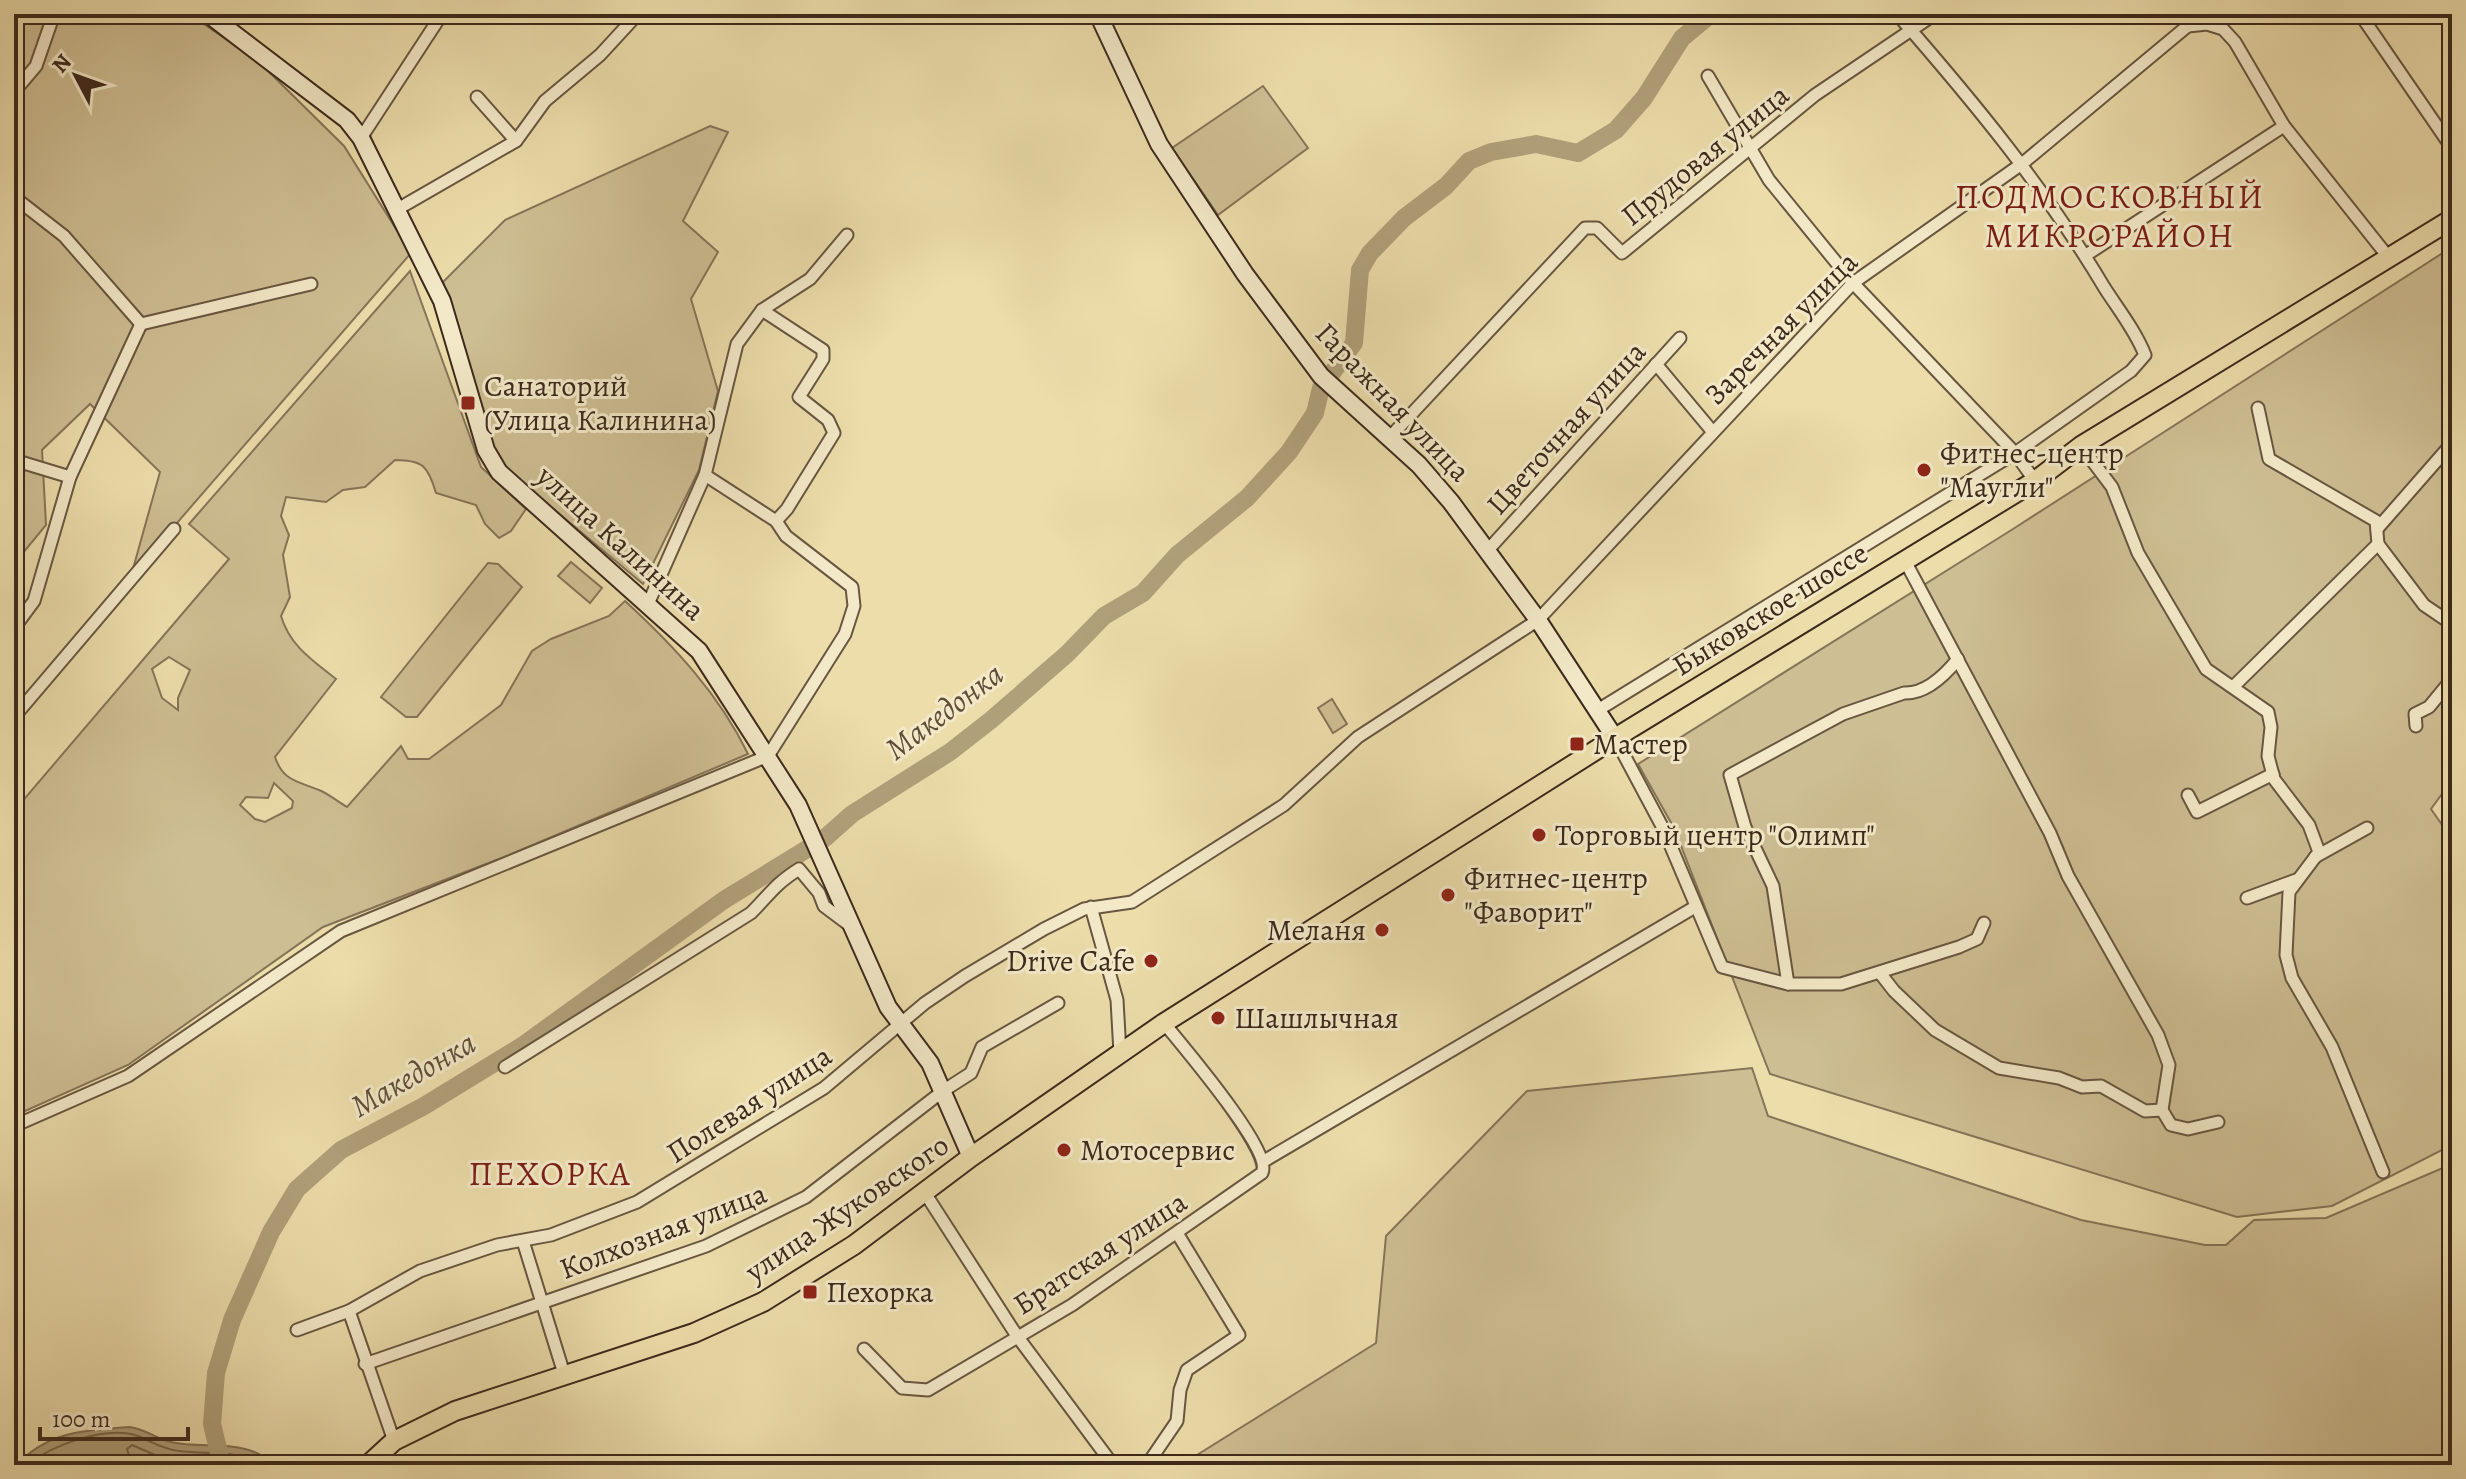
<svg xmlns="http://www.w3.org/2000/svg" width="2466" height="1479" font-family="Alegreya,serif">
<rect width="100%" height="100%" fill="#ecddab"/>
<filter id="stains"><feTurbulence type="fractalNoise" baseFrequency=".0025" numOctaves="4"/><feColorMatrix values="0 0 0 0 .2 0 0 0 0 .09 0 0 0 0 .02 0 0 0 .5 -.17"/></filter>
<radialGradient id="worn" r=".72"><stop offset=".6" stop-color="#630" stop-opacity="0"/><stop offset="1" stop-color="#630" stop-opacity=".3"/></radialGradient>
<g fill="#cebe93" stroke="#857458" stroke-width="2" fill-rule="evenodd">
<polygon points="14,14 189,14 258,61 344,146 411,253 131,576 160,472 90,404 42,450 46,525 14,564"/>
<polygon points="1263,86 1308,148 1218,215 1172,148"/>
<polygon points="710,126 728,132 683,221 718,252 691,299 718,391 699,470 643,584 508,471 492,452 443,282 505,220"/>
<polygon points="2452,247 2452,780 2431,809 2452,839 2452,1145 2332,1206 2237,1217 1770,1074 1674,828 1638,764 2013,529"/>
<path d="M410 271 481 467 526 509 511 531 499 538 485 524 476 505 436 493C428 466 423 460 395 460L365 487 343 490 326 502 286 497 281 516 289 535 283 555 290 597 281 616C290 646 312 660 336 679L275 757C283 781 297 781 319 790 329 794 338 802 347 807L401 746 408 759H429L501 705 532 651 551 639 609 616 625 601C674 646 719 694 748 754L504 857 323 927 128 1065 14 1116V811L229 559 189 524ZM169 657 190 670 178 698V710L162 698 152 669ZM274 783 293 801 292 808 265 822 255 819 240 805 246 797 268 798Z"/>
<polygon points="571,562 602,588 590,603 558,576"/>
<polygon points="488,563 498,564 522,587 417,717 406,717 381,697"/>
<polygon points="1332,699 1347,724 1333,733 1318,708"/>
<polygon points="1752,1068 1768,1116 2081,1220 2205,1245 2226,1245 2254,1220 2326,1218 2452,1164 2452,1465 1181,1465 1376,1343 1386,1236 1527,1091"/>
</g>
<path fill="#b0a07a" stroke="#827054" stroke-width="2" d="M129 1427C144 1428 156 1439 171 1442 207 1450 245 1437 275 1465H130L95 1455 74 1465H17C47 1431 87 1430 129 1427Z"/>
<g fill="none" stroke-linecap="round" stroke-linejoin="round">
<g stroke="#76644b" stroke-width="2">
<path d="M27 1465C52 1445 106 1425 138 1436 152 1442 163 1449 179 1451 208 1455 237 1449 263 1465"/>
<polyline points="132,1465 127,1449 132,1445 164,1459 238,1465"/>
</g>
<polyline stroke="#b0a07a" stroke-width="18" points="221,1461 212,1424 216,1373 232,1320 271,1232 297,1189 341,1150 424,1106 522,1046 724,900 825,838 852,814 950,752 991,720 1067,654 1104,616 1143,593 1177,555 1247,498 1289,452 1315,413 1321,388 1354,343 1360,270 1370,253 1404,218 1446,186 1469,161 1491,152 1536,144 1578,153 1616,130 1644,98 1682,38 1711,14"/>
<defs>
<g id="street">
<polyline points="2360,14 2452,148"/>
<polyline points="2188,26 2207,24 2223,29 2235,42 2284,126 2389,258"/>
<polyline points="1708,76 1769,180 1853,283 2015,453 2035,481"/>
<polyline points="14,92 36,66 54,14"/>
<polyline points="477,97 516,141"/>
<polyline points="361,138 442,14"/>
<polyline points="14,197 64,236 141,324"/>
<polyline points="396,210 516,141 545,101 600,55 635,17"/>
<polyline points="2086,255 2284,126"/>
<polyline points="762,310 823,350 823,359 799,397 828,420 834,433 787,509 776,521"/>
<polyline points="141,324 311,284"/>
<polyline points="1656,364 1712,431"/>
<polyline points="1390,437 1585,228 1597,228 1622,253 1815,95 1935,14"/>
<polyline points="2081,446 2112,487 2138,553 2206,669 2268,712 2271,727 2268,756 2274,779 2309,825 2319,852 2289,892 2286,955 2292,978 2332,1047 2383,1172"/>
<polyline points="14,460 70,477"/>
<polyline points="2377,529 2447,449"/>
<polyline points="2378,544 2424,605 2452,624"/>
<polyline points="1488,550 1680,338"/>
<polyline points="1904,559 2050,833 2068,876 2158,1035 2169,1065 2162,1110"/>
<polyline points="648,604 705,475 737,344 762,310 810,279 847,235"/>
<polyline points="14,628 34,601 70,477 141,324"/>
<polyline points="2233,687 2378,544 2376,521 2269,459 2258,408"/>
<path d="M1598 710 2015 453 2131 371 2145 355C2135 330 2118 309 2104 287 2045 188 1973 101 1897 14"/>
<polyline points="14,717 174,529"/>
<polyline points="2416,726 2415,714 2429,707 2452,679"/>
<polyline points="1615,738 1664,830 1722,967 1788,984 1841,984 1959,947 1977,939 1984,923"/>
<polyline points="2188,795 2197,812 2273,774"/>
<polyline points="2315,857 2367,828"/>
<polyline points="2247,898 2296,880"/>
<polyline points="1091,907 1117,1000 1120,1053"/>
<polyline points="1880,973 1894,991 1935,1030 1999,1068 2059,1078 2082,1087 2101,1086 2145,1111 2162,1110 2171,1125 2188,1129 2218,1122"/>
<path d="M1788 984 1773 886 1745 827 1730 775 1843 714 1904 693C1925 694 1945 675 1958 659"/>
<path d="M505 1067 751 913C771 893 774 885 799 869L819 893 824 906 852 927"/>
<polyline points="14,1126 128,1076 341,931 768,756 845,634 854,606 852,587 786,536 776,521 705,475"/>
<polyline points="1264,1161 1695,907"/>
<polyline points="925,1193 1017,1336 1113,1465"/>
<polyline points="523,1241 565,1377"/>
<polyline points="349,1311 394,1441"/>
<polyline points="297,1330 349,1311 420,1271 497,1245 551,1235 637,1202 824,1088 925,1003 965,976 1044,929 1084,909 1132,902 1284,805 1358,737 1538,620 1853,283 2023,163 2202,14"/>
<path d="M864 1349 902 1388 928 1390 1072 1305 1262 1173C1274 1152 1180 1043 1164 1023"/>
<polyline points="365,1364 706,1246 806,1197 943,1091 971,1073 982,1047 1058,1003"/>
<polyline points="1147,1465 1177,1421 1180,1390 1187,1370 1239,1335 1177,1233"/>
</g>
<g id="secondary">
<polyline points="208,14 347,120 361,138 442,301 486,450 499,472 699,651 798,805 888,1007 930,1063 971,1157"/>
<polyline points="1098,14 1159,144 1245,274 1321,376 1419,465 1451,502 1538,620 1615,738"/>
</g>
<polyline id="primary" points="368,1465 394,1441 455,1411 694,1333 763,1302 854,1245 971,1157 1164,1023 1615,738 2035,481 2081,446 2452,219"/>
</defs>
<use href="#street" stroke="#685640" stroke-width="15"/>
<use href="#secondary" stroke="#3c291c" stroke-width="20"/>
<use href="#primary" stroke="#3c291c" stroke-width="22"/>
<use href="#street" stroke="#f3e9c8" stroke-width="11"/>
<use href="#secondary" stroke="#f3e9c8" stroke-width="16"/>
<use href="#primary" stroke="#ecddab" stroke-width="18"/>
</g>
<g fill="#8f2418" stroke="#f3e9c8" stroke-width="3">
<rect x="460" y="395" width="16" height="16" rx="4"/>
<circle cx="1924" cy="470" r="8"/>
<rect x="1569" y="736" width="16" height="16" rx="4"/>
<circle cx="1539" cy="835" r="8"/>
<circle cx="1448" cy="895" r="8"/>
<circle cx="1382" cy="930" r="8"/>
<circle cx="1151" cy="961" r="8"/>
<circle cx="1218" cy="1018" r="8"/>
<circle cx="1064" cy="1150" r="8"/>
<rect x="802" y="1284" width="16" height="16" rx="4"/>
</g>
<g text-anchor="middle" stroke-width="6" stroke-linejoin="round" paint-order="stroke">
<g font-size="30" fill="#3c291c" stroke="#f3e9c8">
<text transform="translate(1705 155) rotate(-39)" y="10">Прудовая улица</text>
<text transform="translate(1781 328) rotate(-45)" y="10">Заречная улица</text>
<text transform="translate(1393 402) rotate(46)" y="10">Гаражная улица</text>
<text transform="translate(1566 428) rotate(-48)" y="10">Цветочная улица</text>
<text transform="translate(621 543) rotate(42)" y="10">улица Калинина</text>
<text transform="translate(1770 609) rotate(-32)" y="10">Быковское шоссе</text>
<text transform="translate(749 1104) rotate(-33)" y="10">Полевая улица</text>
<text transform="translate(847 1208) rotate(-34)" y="10">улица Жуковского</text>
<text transform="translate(663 1231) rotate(-21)" y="10">Колхозная улица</text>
<text transform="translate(1100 1253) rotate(-33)" y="10">Братская улица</text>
</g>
<g font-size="30" fill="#3c291c" stroke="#f3e9c8" text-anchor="start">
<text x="484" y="396">Санаторий<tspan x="484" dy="34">(Улица Калинина)</tspan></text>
<text x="1940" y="463">Фитнес-центр<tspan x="1940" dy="34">"Маугли"</tspan></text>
<text x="1593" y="754">Мастер</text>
<text x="1555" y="845">Торговый центр "Олимп"</text>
<text x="1464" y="888">Фитнес-центр<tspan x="1464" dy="34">"Фаворит"</tspan></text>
<text x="1366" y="940" text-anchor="end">Меланя</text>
<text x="1135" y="971" text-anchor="end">Drive Cafe</text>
<text x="1234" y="1028">Шашлычная</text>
<text x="1080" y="1160">Мотосервис</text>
<text x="826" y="1302">Пехорка</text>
</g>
<g font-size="32" font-style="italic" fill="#5f4d38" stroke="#f3e9c8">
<text transform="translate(944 711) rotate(-37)" y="11">Македонка</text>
<text transform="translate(413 1074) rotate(-30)" y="11">Македонка</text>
</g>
<g font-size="34" letter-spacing="2" fill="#7a1f14" stroke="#f3e9c8">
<text x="2110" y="208">ПОДМОСКОВНЫЙ<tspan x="2110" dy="39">МИКРОРАЙОН</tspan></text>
<text x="550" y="1185">ПЕХОРКА</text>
</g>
</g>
<rect width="2466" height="1479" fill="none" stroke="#ecddab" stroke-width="48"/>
<rect x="16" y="16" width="2434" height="1447" fill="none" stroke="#3c291c" stroke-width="4"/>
<rect x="24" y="24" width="2418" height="1431" fill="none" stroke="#3c291c" stroke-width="2"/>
<g transform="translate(76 76) rotate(311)" stroke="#f3e9c8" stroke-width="6" paint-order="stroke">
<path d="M0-6L14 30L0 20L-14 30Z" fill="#3c291c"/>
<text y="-12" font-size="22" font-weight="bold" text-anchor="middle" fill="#3c291c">N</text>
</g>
<path d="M40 1427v12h148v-12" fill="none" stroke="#3c291c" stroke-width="4"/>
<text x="52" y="1427" font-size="24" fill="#3c291c" stroke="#f3e9c8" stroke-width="6" paint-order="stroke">100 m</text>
<rect width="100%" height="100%" filter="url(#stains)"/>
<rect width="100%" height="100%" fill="url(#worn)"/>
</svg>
